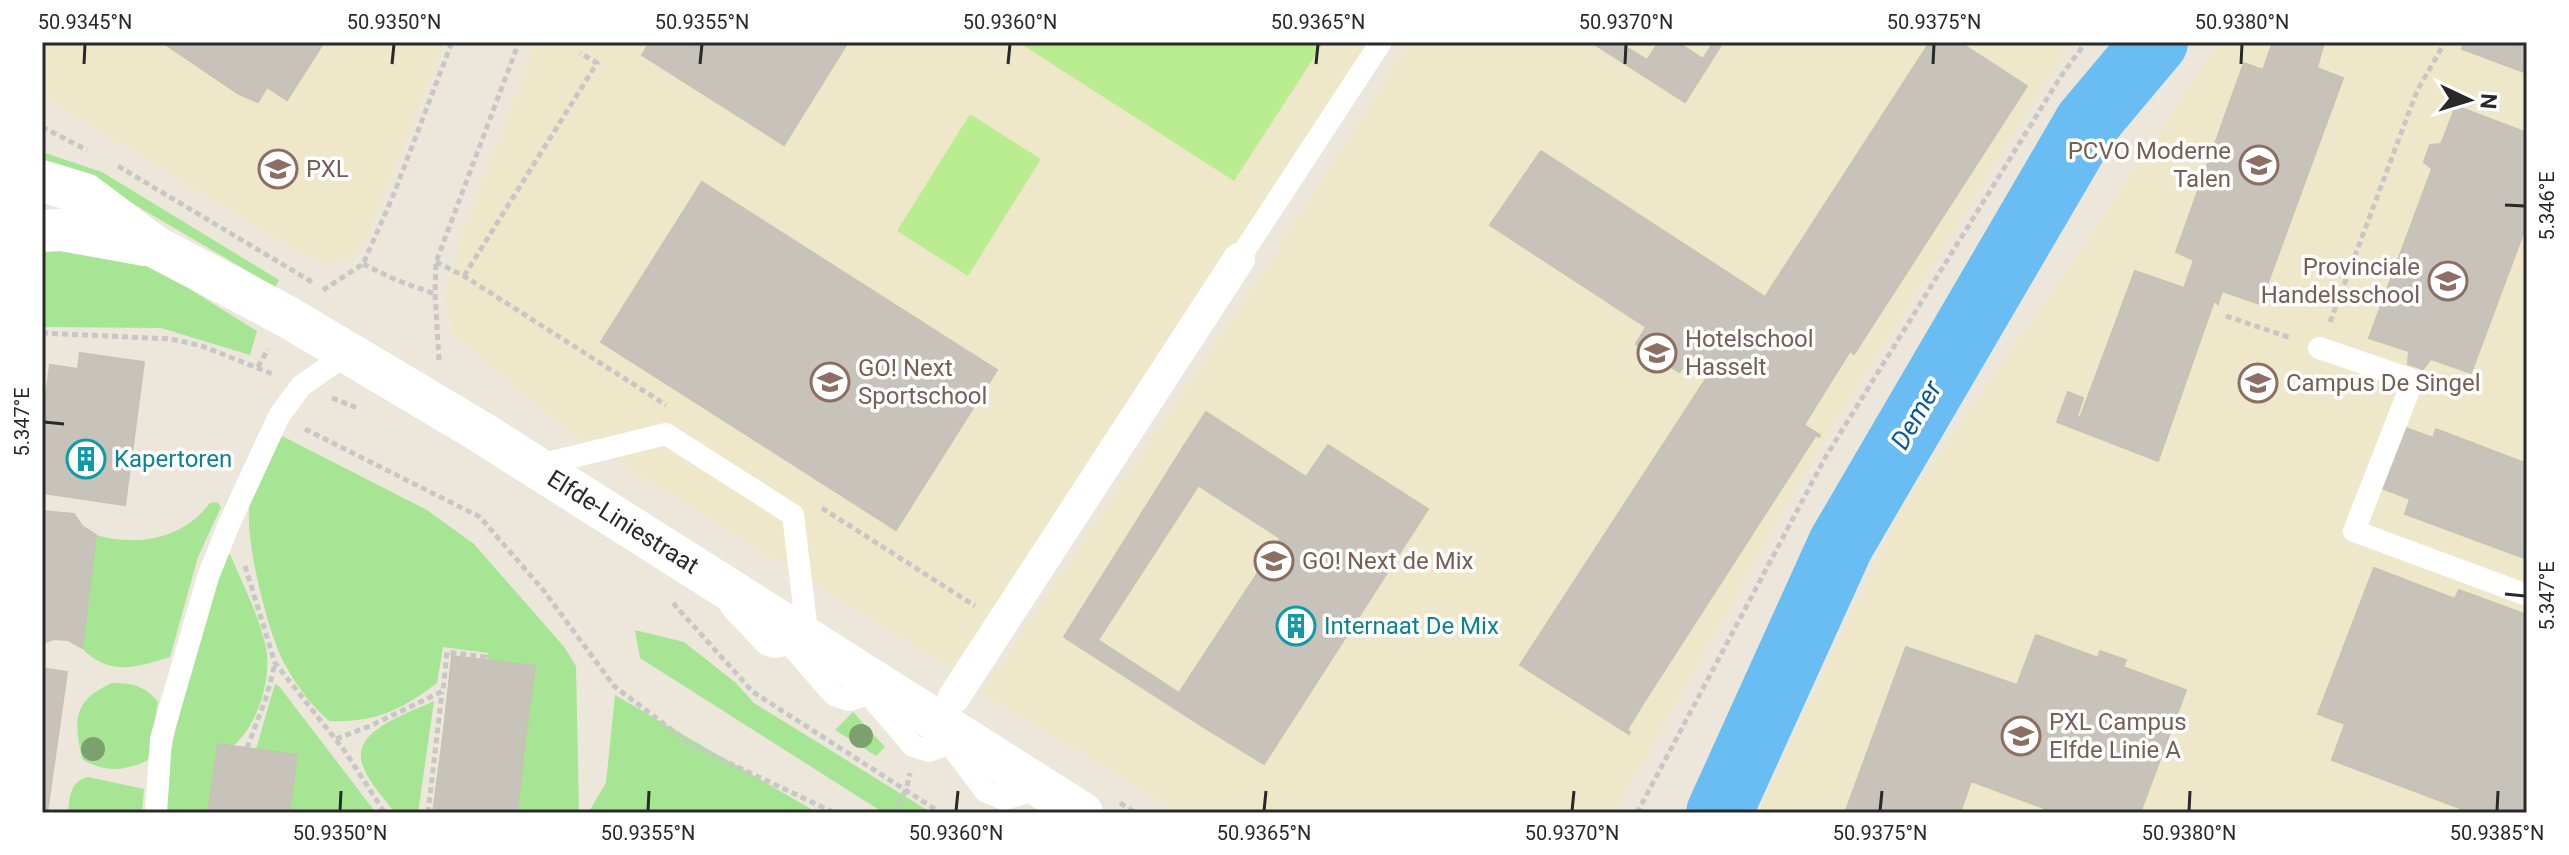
<svg xmlns="http://www.w3.org/2000/svg" width="2569" height="855" font-family="Roboto,sans-serif">
<rect width="100%" height="100%" fill="#ece7da"/>
<g fill="#eee7c9">
<polygon points="42,42 445,42 365,242 350,260 323,263 305,255 42,96"/>
<polygon points="536,42 1368,42 960,674 570,432 451,332 446,296 461,238"/>
<polygon points="1410,42 2071,42 1820,447 1614,813 1181,813 982,693 1274,256"/>
<polygon points="2219,42 2527,42 2527,813 1758,813 1902,507 2074,260"/>
</g>
<g fill="#a6e594">
<polygon points="42,152 102,172 279,280 275,287 130,202 42,167"/>
<polygon points="42,250 79,252 142,264 188,288 257,331 250,355 161,328 42,327"/>
<path d="M282 436 427 510 474 544 565 648 576 666 579 813H433L452 656 487 660 488 653 443 647 437 683C401 710 375 723 329 721 310 704 296 685 284 663 268 633 243 535 250 502 254 484 273 453 282 436Z"/>
<path d="M217 502 221 507 198 557 170 657C136 668 108 676 82 648L96 535C138 547 183 539 210 503Z"/>
<path d="M227 554H230C242 583 260 617 266 648 272 680 257 726 233 746L218 745 208 813H166L170 757 176 727 205 619Z"/>
<polygon points="635,630 684,642 736,683 754,703 932,813 884,813 640,658"/>
<path d="M112 683C133 683 145 686 158 702L148 760C126 771 104 773 82 759 74 720 72 701 112 683Z"/>
<polygon points="275,684 279,686 376,813 289,813 297,755 256,749"/>
<polygon points="615,695 818,813 588,813 606,783"/>
<path d="M434 701 418 813H395C384 798 369 783 363 766 349 730 410 713 434 701Z"/>
<polygon points="853,712 885,747 876,756 835,730"/>
<path d="M88 777 144 789 142 813H68C70 796 70 781 88 777Z"/>
</g>
<g fill="#baed90">
<polygon points="1018,42 1324,42 1234,181"/>
<polygon points="970,114 1041,159 968,276 897,231"/>
</g>
<g fill="none" stroke-linecap="round" stroke-linejoin="round">
<polyline stroke="#69bdf2" stroke-width="66" points="1719,813 1841,544 2087,123 2155,42"/>
</g>
<g fill="#c7c3ba" stroke="#c7c3b4" stroke-width="2">
<polygon points="162,42 324,42 287,100 267,87 258,102 239,94"/>
<polygon points="650,42 848,42 784,145 642,55"/>
<polygon points="1591,42 1618,42 1647,60 1659,42 1677,42 1703,59 1714,42 1723,42 1685,102"/>
<polygon points="1930,42 1959,42 2027,86 1854,354 1850,351 1804,425 1820,435 1819,437 1816,435 1644,702 1627,730 1630,732 1629,734 1520,665 1713,368 1694,355 1679,372 1636,344 1646,327 1490,225 1541,151 1765,297"/>
<polygon points="2273,42 2324,42 2317,68 2343,78 2260,304 2222,291 2218,304 2214,301 2158,461 2057,422 2068,392 2083,398 2077,416 2080,418 2135,271 2184,288 2194,260 2176,252 2244,63 2263,70"/>
<polygon points="2465,42 2527,42 2527,73 2462,49"/>
<polygon points="2456,106 2527,133 2527,223 2471,373 2431,359 2423,369 2408,364 2409,351 2369,338 2432,169 2424,162 2430,145 2441,144"/>
<polygon points="702,182 997,370 896,530 601,342"/>
<polygon points="80,353 144,362 125,505 42,493 42,425 50,365 78,369"/>
<polygon points="1206,412 1306,477 1328,445 1428,509 1264,764 1205,728 1209,722 1186,707 1291,545 1182,475 1196,454 1184,446"/>
<polygon points="2403,427 2433,438 2436,429 2527,464 2527,559 2405,514 2410,499 2379,487"/>
<polygon points="1184,446 1196,454 1182,475 1198,486 1098,640 1179,693 1280,539 1291,545 1186,707 1209,722 1205,728 1064,637"/>
<polygon points="42,511 74,514 82,526 96,535 82,648 68,640 54,639 42,643"/>
<polygon points="2374,568 2455,599 2459,590 2527,615 2527,813 2473,813 2332,760 2345,724 2318,714"/>
<polygon points="2036,635 2098,658 2100,651 2126,660 2123,667 2186,690 2140,813 2057,813 1971,781 1960,813 1845,813 1906,647 2017,685"/>
<polygon points="452,656 535,666 525,740 444,730"/>
<polygon points="42,668 67,672 47,813 42,813"/>
<polygon points="444,730 525,740 517,813 433,813"/>
<polygon points="218,744 297,755 289,813 208,813"/>
</g>
<g fill="none" stroke-linecap="round" stroke-linejoin="round">
<g stroke="#c7c7c7" stroke-width="5" stroke-dasharray="6 4" stroke-linecap="butt">
<polyline points="42,127 87,150"/>
<polyline points="118,166 312,282"/>
<polyline points="436,262 464,276 666,405"/>
<polyline points="363,264 396,280 435,294"/>
<polyline points="464,276 597,63 580,53"/>
<polyline points="323,290 363,264 393,196 452,42"/>
<polyline points="2226,316 2291,338"/>
<polyline points="2330,322 2417,91 2445,42"/>
<polyline points="42,333 171,339 202,346 275,375"/>
<polyline points="439,360 435,294 436,262 519,42"/>
<polyline points="258,367 268,349"/>
<polyline points="332,398 360,409"/>
<polyline points="305,429 480,517 544,591 614,686 693,746 835,813"/>
<polyline points="822,508 975,606"/>
<polyline points="245,566 275,663 344,750 385,813"/>
<polyline points="673,603 753,692 941,813"/>
<polyline points="336,739 370,726 443,691 447,652 486,657 485,660"/>
<polyline points="247,748 266,698 275,664"/>
<polyline points="1120,803 1136,813"/>
<polyline points="428,813 442,692"/>
<polyline points="894,813 906,790 910,773"/>
<polyline points="1637,813 1825,458 2061,76 2086,42"/>
</g>
<g stroke="#fff" stroke-width="22">
<polyline points="1239,259 1381,42"/>
<polyline points="2319,348 2413,380 2354,531 2527,595"/>
<polyline points="535,466 666,434 793,515 808,640 775,647 766,644 731,607"/>
<polyline points="787,641 834,695 849,700 882,690"/>
<polyline points="866,691 913,746 929,751 964,738"/>
<polyline points="946,739 985,791 1004,799 1042,788"/>
<polyline points="156,813 161,739 208,577 229,524 279,416 301,386 348,353"/>
</g>
<polyline stroke="#fff" stroke-width="32" points="954,697 1239,259"/>
<g stroke="#fff" stroke-width="42">
<polyline points="42,181 85,194 154,246 286,316 479,431 1082,813"/>
<polyline points="42,231 62,230 145,245"/>
</g>
</g>
<g fill="#7ba16f">
<circle cx="861" cy="736" r="12"/>
<circle cx="93" cy="749" r="12"/>
</g>
<path fill="none" stroke="#292929" stroke-width="3" d="M84 64 85 44M392 64 394 44M700 64 702 44M1008 64 1010 44M1316 64 1318 44M1625 64 1626 44M1933 64 1934 44M2241 64 2242 44M2505 205 2525 206M44 422 64 424M2505 594 2525 596M340 811 341 791M648 811 649 791M956 811 958 791M1264 811 1266 791M1572 811 1574 791M1880 811 1882 791M2189 811 2190 791M2497 811 2498 791"/>
<defs>
<symbol id="school-ring" viewBox="-11 -11 22 22"><circle r="9.5" fill="#fff" stroke="#8d6e63" stroke-width="1.5"/><path d="M0-5L7-2L0 1L-7-2ZM-4 1L0 2.5L4 1V4Q0 6-4 4Z" fill="#8d6e63"/></symbol>
<symbol id="building-ring" viewBox="-11 -11 22 22"><circle r="9.5" fill="#fff" stroke="#0f9aa8" stroke-width="1.5"/><path d="M-4-6H4V6H1V3H-1V6H-4ZM-2.5-4.3h1.7v1.8h-1.7ZM.8-4.3h1.7v1.8H.8ZM-2.5-1h1.7V.8h-1.7ZM.8-1h1.7V.8H.8Z" fill="#0f9aa8"/></symbol>
<symbol id="university-ring" viewBox="-11 -11 22 22"><circle r="9.5" fill="#fff" stroke="#8d6e63" stroke-width="1.5"/><path d="M0-5L7-2L0 1L-7-2ZM-4 1L0 2.5L4 1V4Q0 6-4 4Z" fill="#8d6e63"/></symbol>
</defs>
<g fill-rule="evenodd">
<use href="#school-ring" x="2237" y="143" width="44" height="44"/>
<use href="#school-ring" x="256" y="147" width="44" height="44"/>
<use href="#school-ring" x="2426" y="259" width="44" height="44"/>
<use href="#school-ring" x="1635" y="331" width="44" height="44"/>
<use href="#school-ring" x="808" y="360" width="44" height="44"/>
<use href="#school-ring" x="2236" y="361" width="44" height="44"/>
<use href="#building-ring" x="64" y="437" width="44" height="44"/>
<use href="#school-ring" x="1252" y="539" width="44" height="44"/>
<use href="#building-ring" x="1274" y="604" width="44" height="44"/>
<use href="#university-ring" x="1999" y="714" width="44" height="44"/>
</g>
<g text-anchor="middle" stroke-width="7" stroke-linejoin="round" paint-order="stroke">
<g font-size="24" fill="#785e54" stroke="#fff" text-anchor="start">
<text x="2231" y="159" text-anchor="end">PCVO Moderne<tspan x="2231" dy="28">Talen</tspan></text>
<text x="306" y="177">PXL</text>
<text x="2420" y="275" text-anchor="end">Provinciale<tspan x="2420" dy="28">Handelsschool</tspan></text>
<text x="1685" y="347">Hotelschool<tspan x="1685" dy="28">Hasselt</tspan></text>
<text x="858" y="376">GO! Next<tspan x="858" dy="28">Sportschool</tspan></text>
<text x="2286" y="391">Campus De Singel</text>
<text x="1302" y="569">GO! Next de Mix</text>
<text x="2049" y="730">PXL Campus<tspan x="2049" dy="28">Elfde Linie A</tspan></text>
</g>
<g font-size="24" fill="#0d838f" stroke="#fff" text-anchor="start">
<text x="114" y="467">Kapertoren</text>
<text x="1324" y="634">Internaat De Mix</text>
</g>
<g font-size="24" fill="#292929" stroke="#fff">
<text transform="translate(623 522) rotate(32)" y="8">Elfde-Liniestraat</text>
</g>
<g font-size="26" font-style="italic" fill="#09589d" stroke="#fff">
<text transform="translate(1916 415) rotate(-60)" y="9">Demer</text>
</g>
</g>
<rect width="2569" height="855" fill="none" stroke="#ffffff" stroke-width="88"/>
<g transform="translate(2469 100) rotate(94)" stroke="#ffffff" stroke-width="6" paint-order="stroke">
<path d="M0-6L14 30L0 20L-14 30Z" fill="#292929"/>
<text y="-12" font-size="22" font-weight="bold" text-anchor="middle" fill="#292929">N</text>
</g>
<rect x="44" y="44" width="2481" height="767" fill="none" stroke="#292929" stroke-width="3"/>
<g font-size="20" text-anchor="middle" fill="#292929">
<text x="85" y="29">50.9345°N</text>
<text x="394" y="29">50.9350°N</text>
<text x="702" y="29">50.9355°N</text>
<text x="1010" y="29">50.9360°N</text>
<text x="1318" y="29">50.9365°N</text>
<text x="1626" y="29">50.9370°N</text>
<text x="1934" y="29">50.9375°N</text>
<text x="2242" y="29">50.9380°N</text>
<text transform="translate(2547 206) rotate(-90)" y="7">5.346°E</text>
<text transform="translate(22 422) rotate(-90)" y="7">5.347°E</text>
<text transform="translate(2547 596) rotate(-90)" y="7">5.347°E</text>
<text x="340" y="840">50.9350°N</text>
<text x="648" y="840">50.9355°N</text>
<text x="956" y="840">50.9360°N</text>
<text x="1264" y="840">50.9365°N</text>
<text x="1572" y="840">50.9370°N</text>
<text x="1880" y="840">50.9375°N</text>
<text x="2189" y="840">50.9380°N</text>
<text x="2497" y="840">50.9385°N</text>
</g>
</svg>
